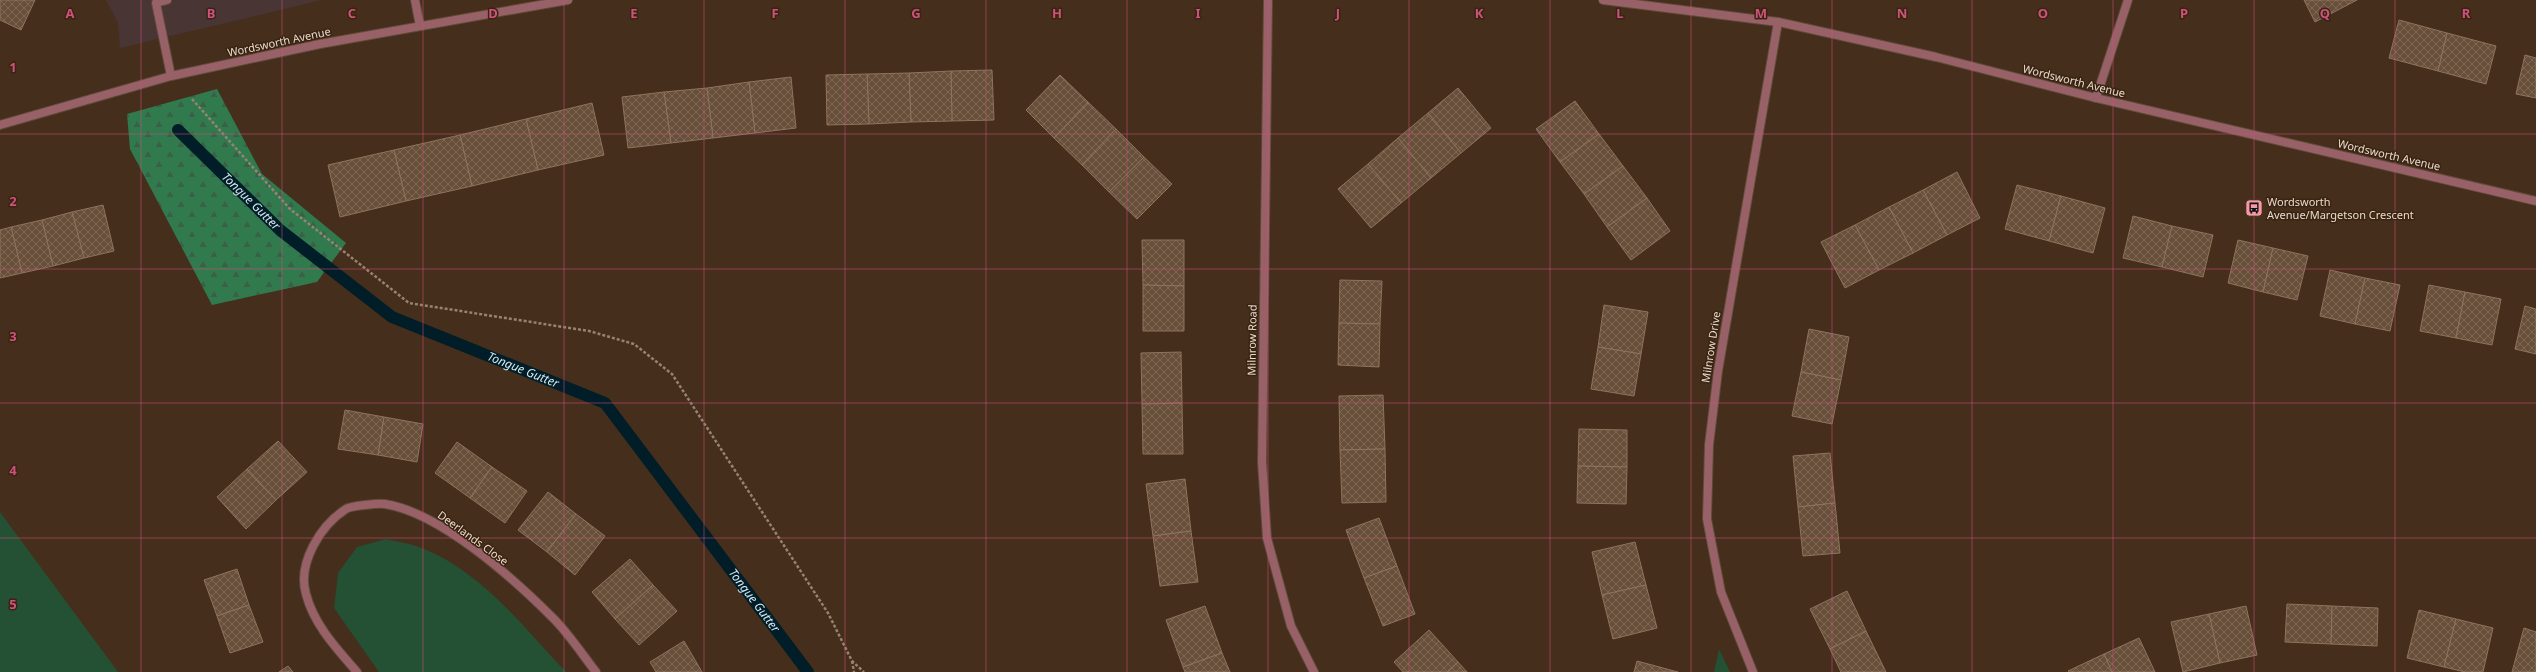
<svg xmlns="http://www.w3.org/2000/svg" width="2536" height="672" font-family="'Noto Sans',sans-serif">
<defs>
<pattern id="forest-firs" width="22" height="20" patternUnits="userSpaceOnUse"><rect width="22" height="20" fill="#307a4e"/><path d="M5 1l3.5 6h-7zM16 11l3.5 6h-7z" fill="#3a6047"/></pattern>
<pattern id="building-cross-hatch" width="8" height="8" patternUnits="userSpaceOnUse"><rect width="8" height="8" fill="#684f3a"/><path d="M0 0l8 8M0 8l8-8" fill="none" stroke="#7e6855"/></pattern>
</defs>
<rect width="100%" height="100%" fill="#452e1b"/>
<polygon fill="#4a3535" points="106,0 322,0 120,48 118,23"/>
<g fill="#245134">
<polygon points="0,512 118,672 0,672"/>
<path d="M386 539C399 542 413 544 424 549 483 573 524 628 566 672H379L334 608 338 573 357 547Z"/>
<polygon points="1719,649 1730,672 1714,672"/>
</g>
<polygon fill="url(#forest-firs)" points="217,89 262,174 346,243 317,282 212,305 130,149 127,114"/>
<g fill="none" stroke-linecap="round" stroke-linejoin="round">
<path stroke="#011d28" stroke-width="12" id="s1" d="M178 130 280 230 392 317 605 403 808 672"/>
</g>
<g fill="url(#building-cross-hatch)" stroke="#8e735e">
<polygon points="0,0 35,0 21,30 0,20"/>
<polygon points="2304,0 2357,0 2315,22"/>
<polygon points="2399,20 2447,33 2438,71 2389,58"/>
<polygon points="2447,33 2496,46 2486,84 2438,71"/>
<polygon points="2525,55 2536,58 2536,98 2516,94"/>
<polygon points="992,70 994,120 952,121 951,71"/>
<polygon points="951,71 952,121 911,122 909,73"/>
<polygon points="909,73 911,122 869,124 867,74"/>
<polygon points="867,74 869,124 827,125 826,75"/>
<polygon points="1060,75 1088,102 1054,138 1026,110"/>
<polygon points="791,77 796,128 755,133 749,82"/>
<polygon points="749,82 755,133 713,138 707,88"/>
<polygon points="707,88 713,138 671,143 664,92"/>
<polygon points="1458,88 1491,128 1461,153 1428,113"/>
<polygon points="664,92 671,143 628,148 622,97"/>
<polygon points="1575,101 1599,134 1560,162 1536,129"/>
<polygon points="1088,102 1116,129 1082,165 1054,138"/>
<polygon points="592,103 604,155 538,170 526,119"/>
<polygon points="1428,113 1461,153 1431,178 1398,138"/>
<polygon points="526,119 538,170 472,186 460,135"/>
<polygon points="1116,129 1144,157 1109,192 1082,165"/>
<polygon points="1599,134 1623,166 1584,194 1560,162"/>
<polygon points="460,135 472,186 406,201 394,150"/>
<polygon points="1398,138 1431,178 1401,203 1368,164"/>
<polygon points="394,150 406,201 340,217 328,165"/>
<polygon points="1144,157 1172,184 1137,219 1109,192"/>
<polygon points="1368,164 1401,203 1371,228 1338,189"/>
<polygon points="1623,166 1647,198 1607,227 1584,194"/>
<polygon points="1957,172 1980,218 1947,235 1923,190"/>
<polygon points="2017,185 2061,196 2049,241 2005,229"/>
<polygon points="1923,190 1947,235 1913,253 1889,207"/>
<polygon points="2061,196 2105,208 2093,253 2049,241"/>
<polygon points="1647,198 1670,231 1631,260 1607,227"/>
<polygon points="103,205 114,251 84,258 72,212"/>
<polygon points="1889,207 1913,253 1879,270 1855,225"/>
<polygon points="72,212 84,258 53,266 42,220"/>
<polygon points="2133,216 2172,226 2162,267 2123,258"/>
<polygon points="42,220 53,266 22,273 11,227"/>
<polygon points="1855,225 1879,270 1845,288 1821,242"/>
<polygon points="2172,226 2213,235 2203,277 2162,267"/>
<polygon points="11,227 22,273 0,278 0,230"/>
<polygon points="1142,240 1184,240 1184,286 1143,285"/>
<polygon points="2238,240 2273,248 2263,292 2228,283"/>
<polygon points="2273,248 2308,256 2297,300 2263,292"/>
<polygon points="2330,270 2365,278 2355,324 2320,316"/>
<polygon points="2365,278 2400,285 2390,331 2355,324"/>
<polygon points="1340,280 1382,281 1380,324 1339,323"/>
<polygon points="1143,285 1184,286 1184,331 1143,331"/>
<polygon points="2429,285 2465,292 2456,338 2420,331"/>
<polygon points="2465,292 2501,299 2492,345 2456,338"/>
<polygon points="1604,305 1648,312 1641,354 1598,347"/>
<polygon points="2525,306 2536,309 2536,354 2515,349"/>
<polygon points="1339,323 1380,324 1379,367 1338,365"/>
<polygon points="1809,329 1849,337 1841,380 1801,372"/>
<polygon points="1598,347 1641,354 1634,396 1591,389"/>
<polygon points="1181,352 1182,403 1142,404 1141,353"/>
<polygon points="1801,372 1841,380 1832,424 1792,416"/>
<polygon points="1383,395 1385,449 1340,450 1339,396"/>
<polygon points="1182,403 1183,454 1143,454 1142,404"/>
<polygon points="345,410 384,417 378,455 338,449"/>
<polygon points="384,417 423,424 417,462 378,455"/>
<polygon points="1579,429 1627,430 1627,467 1578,466"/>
<polygon points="278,441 307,472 276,500 247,469"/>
<polygon points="457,442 492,467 470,498 435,473"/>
<polygon points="1385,449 1386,502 1342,503 1340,450"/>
<polygon points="1830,453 1835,503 1798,507 1793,456"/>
<polygon points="1578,466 1627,467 1626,504 1577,503"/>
<polygon points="492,467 527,491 505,523 470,498"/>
<polygon points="247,469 276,500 246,529 217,497"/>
<polygon points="1185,479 1191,531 1153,536 1146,484"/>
<polygon points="548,492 576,514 547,552 518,530"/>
<polygon points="1835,503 1840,553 1803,556 1798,507"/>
<polygon points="576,514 605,536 575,575 547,552"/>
<polygon points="1379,518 1397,566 1364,578 1346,530"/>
<polygon points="1191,531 1198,582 1160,586 1153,536"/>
<polygon points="1635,542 1646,585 1602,595 1592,552"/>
<polygon points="630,559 653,585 615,619 592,592"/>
<polygon points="1397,566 1415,614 1383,626 1364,578"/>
<polygon points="237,569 249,605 217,616 204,580"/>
<polygon points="653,585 677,611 639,645 615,619"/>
<polygon points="1646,585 1657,628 1613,639 1602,595"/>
<polygon points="1847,591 1866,631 1830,649 1810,609"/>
<polygon points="2287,604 2332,606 2331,644 2285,642"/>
<polygon points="249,605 263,642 230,653 217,616"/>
<polygon points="1205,606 1222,653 1183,667 1166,620"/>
<polygon points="2246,606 2257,655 2220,663 2209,614"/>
<polygon points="2332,606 2378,608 2377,646 2331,644"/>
<polygon points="2419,610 2456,619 2444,667 2407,658"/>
<polygon points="2209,614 2220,663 2183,672 2171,622"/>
<polygon points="2456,619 2493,628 2483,672 2465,672 2444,667"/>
<polygon points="2524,628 2536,632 2536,672 2512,672"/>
<polygon points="1429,630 1458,662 1447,672 1403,672 1394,662"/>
<polygon points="1866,631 1886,672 1841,672 1830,649"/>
<polygon points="2139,638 2155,672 2112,672 2104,654"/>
<polygon points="684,641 702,672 656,672 650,662"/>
<polygon points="1222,653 1230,672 1185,672 1183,667"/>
<polygon points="2104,654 2112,672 2069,672 2068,671"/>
<polygon points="1637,661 1678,672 1634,672"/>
<polygon points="1458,662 1467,672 1447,672"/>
<polygon points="288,666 293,672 279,672"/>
</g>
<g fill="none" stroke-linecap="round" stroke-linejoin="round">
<defs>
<g id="service">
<polyline points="167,0 156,3 171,76"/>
<polyline points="415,0 420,26"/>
</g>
<g id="minor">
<polyline points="1268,0 1262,462 1267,538 1291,626 1314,672"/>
<polyline points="2096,98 2128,0"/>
<path d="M357 672C337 649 314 625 306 594 297 563 321 525 346 509 350 506 379 503 385 504 441 513 513 578 553 618 569 634 582 654 596 672"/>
<polyline points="1753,672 1721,592 1707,519 1709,445 1718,371 1778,22"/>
</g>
<g id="tertiary">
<polyline points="1603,0 1778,22 1936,57 2096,98 2536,201"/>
<polyline points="0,125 171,76 320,44 568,0"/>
</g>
</defs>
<use href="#service" stroke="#5f4a38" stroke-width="10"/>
<use href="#minor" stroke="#5f4a38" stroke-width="10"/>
<use href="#tertiary" stroke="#5f4a38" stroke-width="10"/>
<g stroke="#968374" stroke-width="2.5" stroke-dasharray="3 2" stroke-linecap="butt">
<polyline points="192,99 290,209 409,303 589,331 634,344 672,374 828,613 852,661 864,672"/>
<polyline points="852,661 854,672"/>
</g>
<use href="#service" stroke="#986168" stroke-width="8"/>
<use href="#minor" stroke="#986168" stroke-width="8"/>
<use href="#tertiary" stroke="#986168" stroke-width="8"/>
</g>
<path fill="none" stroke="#ce527e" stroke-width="1" stroke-opacity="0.55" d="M141 0V672M282 0V672M423 0V672M564 0V672M704 0V672M845 0V672M986 0V672M1127 0V672M1268 0V672M1409 0V672M1550 0V672M1691 0V672M1832 0V672M1972 0V672M2113 0V672M2254 0V672M2395 0V672M0 134H2536M0 269H2536M0 403H2536M0 538H2536"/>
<defs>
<symbol id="bus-square" viewBox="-11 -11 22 22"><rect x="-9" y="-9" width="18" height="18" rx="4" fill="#f49aa4" stroke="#3a2411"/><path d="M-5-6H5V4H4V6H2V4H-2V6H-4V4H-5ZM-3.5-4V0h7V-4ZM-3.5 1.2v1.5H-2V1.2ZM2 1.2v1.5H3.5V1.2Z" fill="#111"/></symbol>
</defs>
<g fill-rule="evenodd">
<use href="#bus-square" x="2244" y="198" width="20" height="20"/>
</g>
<g text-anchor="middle" stroke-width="3" stroke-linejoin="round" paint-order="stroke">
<g font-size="11" fill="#e9dace" stroke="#3a2411">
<text transform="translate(279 42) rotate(-12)" y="4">Wordsworth Avenue</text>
<text transform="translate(2074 81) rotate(14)" y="4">Wordsworth Avenue</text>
<text transform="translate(2389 155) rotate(13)" y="4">Wordsworth Avenue</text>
<text transform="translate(1252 340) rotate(-89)" y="4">Milnrow Road</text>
<text transform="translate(1711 347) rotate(-81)" y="4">Milnrow Drive</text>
<text transform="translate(473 538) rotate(36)" y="4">Deerlands Close</text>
</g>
<g font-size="11" fill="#e9dace" stroke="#3a2411" text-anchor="start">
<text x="2267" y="206">Wordsworth<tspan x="2267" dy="13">Avenue/Margetson Crescent</tspan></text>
</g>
<g font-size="12" font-style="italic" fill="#d3e8f2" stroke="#3a2411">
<text dy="4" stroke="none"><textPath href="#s1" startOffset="102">Tongue Gutter</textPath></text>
<text dy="4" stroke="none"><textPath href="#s1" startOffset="426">Tongue Gutter</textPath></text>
<text dy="4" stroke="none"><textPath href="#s1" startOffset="762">Tongue Gutter</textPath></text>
</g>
</g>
<g font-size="13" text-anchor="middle" font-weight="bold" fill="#ce527e" stroke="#3a2411" stroke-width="3" stroke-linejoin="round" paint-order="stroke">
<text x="70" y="18">A</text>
<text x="211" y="18">B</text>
<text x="352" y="18">C</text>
<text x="493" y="18">D</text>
<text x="634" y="18">E</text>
<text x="775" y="18">F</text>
<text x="916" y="18">G</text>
<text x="1057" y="18">H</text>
<text x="1198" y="18">I</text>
<text x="1338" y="18">J</text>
<text x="1479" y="18">K</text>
<text x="1620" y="18">L</text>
<text x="1761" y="18">M</text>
<text x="1902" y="18">N</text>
<text x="2043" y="18">O</text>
<text x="2184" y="18">P</text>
<text x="2325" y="18">Q</text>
<text x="2466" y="18">R</text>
<text x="13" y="72">1</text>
<text x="13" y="206">2</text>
<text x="13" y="341">3</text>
<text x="13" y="475">4</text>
<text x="13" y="609">5</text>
</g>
</svg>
